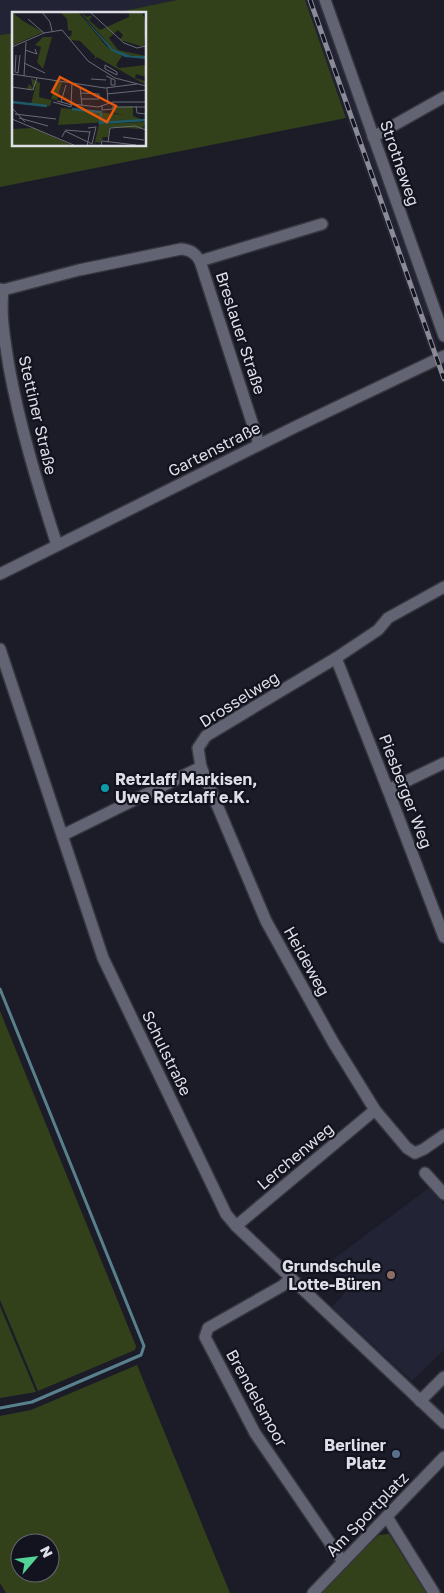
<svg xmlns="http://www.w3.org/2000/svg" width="444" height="1593" font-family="'Golos Text',sans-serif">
<rect width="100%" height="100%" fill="#1b1c28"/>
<g fill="#222335">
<polygon points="0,0 177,0 109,14 14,14 14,33 0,35"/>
<polygon points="305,0 318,0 429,315 427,316 438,347 436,350 430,353"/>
<polygon points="429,1188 444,1205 444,1350 412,1381 332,1307 351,1286 327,1264"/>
</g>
<g fill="#33411a" fill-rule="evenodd">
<polygon points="177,0 305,0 346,118 0,187 0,35 14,33 14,145 145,145 145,14 109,14"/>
<polygon points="0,1011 136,1346 135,1350 38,1391 0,1300"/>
<polygon points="0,1306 36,1392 0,1398"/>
<path d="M137 1365 230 1593H6L0 1583V1416L31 1410ZM20 1543H50V1573H20Z"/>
<polygon points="389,1534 426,1593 320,1593 347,1565 379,1535"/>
</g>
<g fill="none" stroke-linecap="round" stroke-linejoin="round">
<polyline stroke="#58818d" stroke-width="3" points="0,989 144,1346 141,1355 32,1402 0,1408"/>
<defs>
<g id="street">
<polyline points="325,0 444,336"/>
<polyline points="373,137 444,97"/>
<polyline points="200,261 322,224"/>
<path d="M0 289 3 290 79 270 181 249C191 250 195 253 200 261L259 444"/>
<path d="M3 290C0 316 5 341 9 367 20 427 38 486 57 545"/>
<polyline points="0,574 295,427 444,356"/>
<polyline points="444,587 388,618 378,630 336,658 206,736 198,748 201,767 266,921 333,1042 375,1110 407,1148 415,1153 424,1149 444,1135"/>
<polyline points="0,649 103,958 226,1214 236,1226 444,1423"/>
<polyline points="336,658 388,790 444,937"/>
<polyline points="388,790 444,763"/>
<polyline points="63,835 201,767"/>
<polyline points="425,1173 444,1194"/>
<polyline points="236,1226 375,1110"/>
<polyline points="291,1278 282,1286 208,1328 205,1337 255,1433 343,1562"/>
<polyline points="420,1401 444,1377"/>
<polyline points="387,1517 434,1593"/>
<polyline points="313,1593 444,1457"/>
</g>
</defs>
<use href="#street" stroke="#36363f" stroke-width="14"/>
<use href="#street" stroke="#636473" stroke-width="11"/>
<defs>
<polyline id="rail" points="310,0 444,379"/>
</defs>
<use href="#rail" stroke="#8b8b96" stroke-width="5"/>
<use href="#rail" stroke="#12131e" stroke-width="3" stroke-dasharray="9" stroke-linecap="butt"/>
</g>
<circle fill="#0f9aa8" stroke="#12131e" stroke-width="2" cx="105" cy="788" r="5"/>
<circle fill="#8d6e63" stroke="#12131e" stroke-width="2" cx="391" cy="1275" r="5"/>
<circle fill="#5c6f8a" stroke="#12131e" stroke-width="2" cx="396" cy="1454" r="5"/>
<g text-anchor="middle" stroke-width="4.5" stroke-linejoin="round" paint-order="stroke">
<g font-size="16" fill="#dedee7" stroke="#12131e">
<text transform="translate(400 163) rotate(71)" y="6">Strotheweg</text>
<text transform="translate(241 333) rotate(72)" y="6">Breslauer Straße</text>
<text transform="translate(38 415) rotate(77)" y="6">Stettiner Straße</text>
<text transform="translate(214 449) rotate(-27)" y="6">Gartenstraße</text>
<text transform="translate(239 699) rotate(-32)" y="6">Drosselweg</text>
<text transform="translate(406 791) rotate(69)" y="6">Piesberger Weg</text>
<text transform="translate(307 961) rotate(61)" y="6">Heideweg</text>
<text transform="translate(167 1053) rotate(64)" y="6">Schulstraße</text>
<text transform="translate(295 1156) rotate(-40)" y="6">Lerchenweg</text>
<text transform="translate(257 1398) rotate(61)" y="6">Brendelsmoor</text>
<text transform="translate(367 1514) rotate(-46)" y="6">Am Sportplatz</text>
</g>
<g font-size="16" font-weight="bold" fill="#dedee7" stroke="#12131e" text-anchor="end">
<text x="115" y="785" text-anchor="start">Retzlaff Markisen,<tspan x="115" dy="18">Uwe Retzlaff e.K.</tspan></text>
<text x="381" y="1272">Grundschule<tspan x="381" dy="18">Lotte-Büren</tspan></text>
<text x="386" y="1451">Berliner<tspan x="386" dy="18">Platz</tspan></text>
</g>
</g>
<g transform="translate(12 12)">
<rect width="134" height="134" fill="#1b1c28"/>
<path d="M0 0 11 9 31 20 0 34ZM48 0H66L94 34 110 44 104 53 107 56 134 53V65L124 62 123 66 133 69 134 73 85 45 83 47V44L68 29 59 28 56 25 59 24 60 19 56 18 55 7ZM68 0 75 5 81 3 77 8 88 18 117 5V0H130L134 11 132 35 108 28 111 23 106 18 97 26 106 38 134 44H120L101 37ZM31 25H40L31 57 25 50 29 35 23 33ZM19 66 28 71 27 85 39 88 44 71 41 69 50 70 45 88 40 87 38 94 19 92 24 72 21 77H15L17 72 21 76ZM121 94V104L131 108 46 113 49 96 112 103 102 101 100 95ZM134 110 130 117 98 115 96 125H91L89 131 84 130 82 134 87 112ZM22 116 61 134H0V117Z" fill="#33411a"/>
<path d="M66 0 101 37 120 44H134V47L113 45 100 39Z" fill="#1e5966"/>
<path fill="none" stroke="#1e5966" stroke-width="2.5" d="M0 90 35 94M60 97 89 100 88 111 134 108"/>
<path fill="none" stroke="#696a74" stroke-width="1" d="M30 0 38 10 40 19M78 0 112 31 125 36 134 34M16 7 32 21M0 35 32 21 50 18 76 49 103 66 134 74M13 38 25 42 23 37M4 43 3 60 6 61 8 43M12 51 33 61M93 53 105 60V63L93 57ZM0 62 93 76 125 72M12 64 14 30M94 64 103 68V73H99V67M79 67 94 68M0 75 21 78 25 66M68 75 70 93M95 76 96 92M69 81 87 82V87H70M95 82 134 78M45 89 60 93M41 90 59 95 60 71M49 90 54 73M60 92 86 95 101 90H134M90 94V98L101 97M124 94 125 101 134 102M100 95H134M0 96 13 110M3 102 44 107M7 106 36 114M0 107 64 134M53 118 78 120M50 125 53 119 80 132 84 115 76 116M111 125 132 128M96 130 98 116 123 114 134 118M75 134 78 119M89 134 90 129 124 133"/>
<path fill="#e8590c" fill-opacity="0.15" stroke="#e8590c" stroke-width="2.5" d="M48 65 104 94 95 110 40 80Z"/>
<rect width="134" height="134" fill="none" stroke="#dedee7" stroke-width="2.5"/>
</g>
<g transform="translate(35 1558) rotate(62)"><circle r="24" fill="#12131e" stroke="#64646e"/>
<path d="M0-4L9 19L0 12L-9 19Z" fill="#53d396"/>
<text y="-8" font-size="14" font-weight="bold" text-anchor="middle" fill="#dedee7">N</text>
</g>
</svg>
